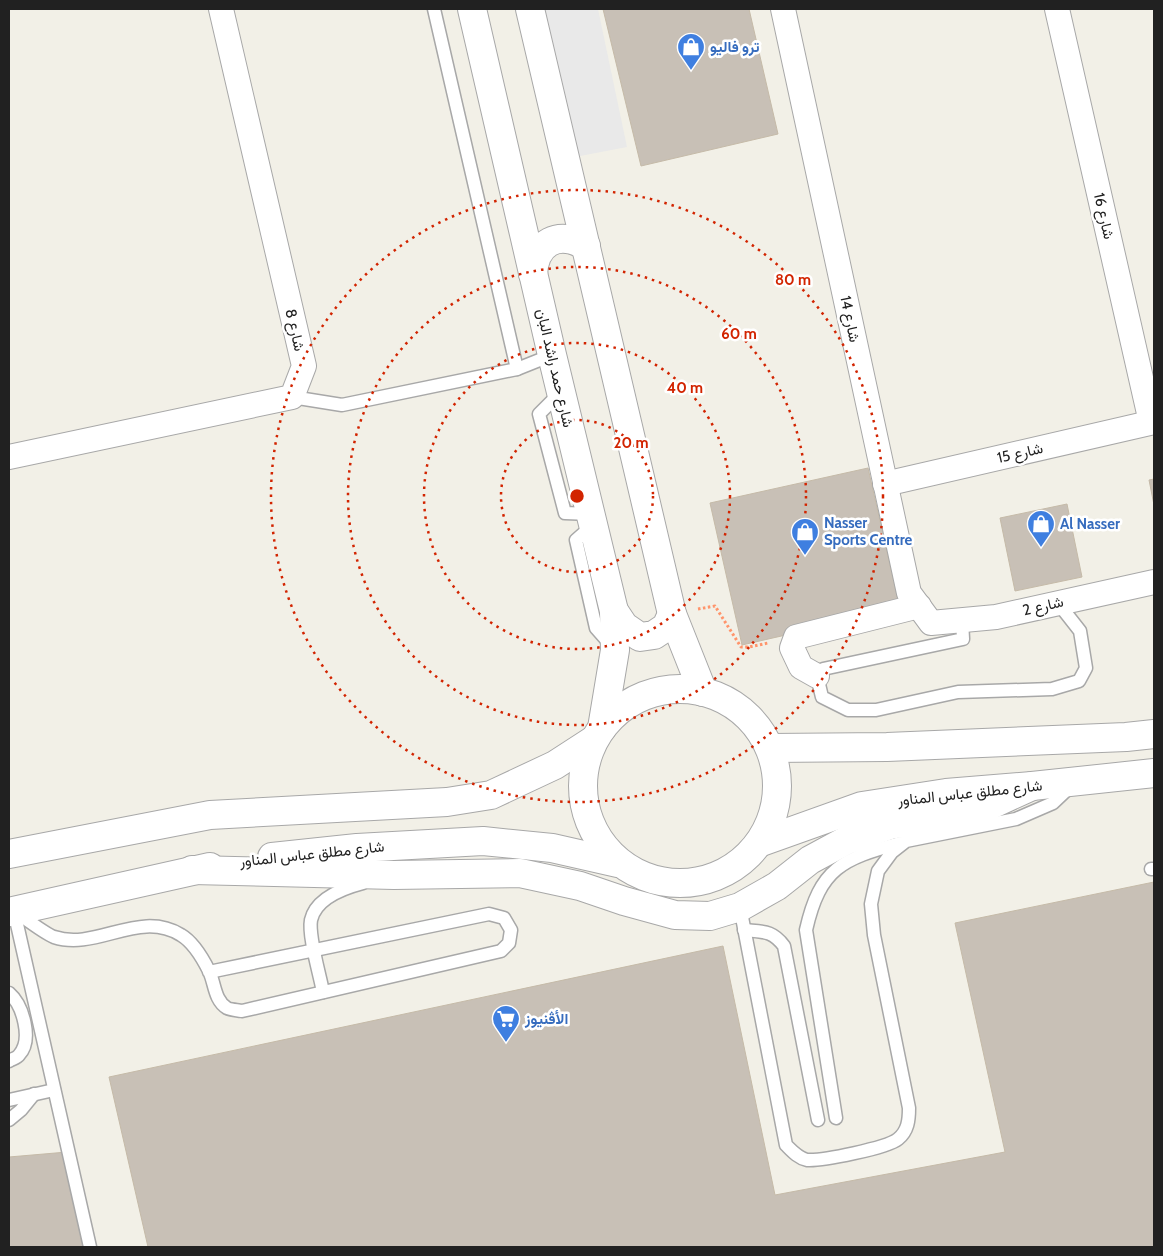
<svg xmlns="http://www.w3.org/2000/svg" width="1163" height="1256" font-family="Cabin,Vazirmatn,sans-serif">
<rect width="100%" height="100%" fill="#f2f0e7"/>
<polygon fill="#e9e9e9" points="543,9 598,9 627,147 575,157"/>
<g fill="#c8c0b6" stroke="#c5baa8">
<polygon points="603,9 749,9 778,134 641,166"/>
<polygon points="868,468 900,609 742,645 710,503"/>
<polygon points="1154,479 1154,505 1149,480"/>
<polygon points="1067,504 1082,577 1015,591 1000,518"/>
<polygon points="1154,882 1154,1247 148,1247 109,1077 723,946 775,1195 1005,1152 955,923"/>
<polygon points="67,1152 88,1247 9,1247 9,1157"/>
</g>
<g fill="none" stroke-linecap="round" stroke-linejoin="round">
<defs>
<g id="service">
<polyline points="434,9 517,369"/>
<polyline points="561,392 539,414 565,513 591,514"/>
<polyline points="292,397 342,405 517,369 552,355"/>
<polyline points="593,525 576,540 596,628 611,645"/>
<polyline points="962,620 963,639 823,669 817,676 822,697 848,710 876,710 958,692 1052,689 1079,681 1086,668 1080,631 1058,603"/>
<polyline points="1151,869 1154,869"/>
<path d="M740 907 786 1145C792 1151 798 1158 807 1160 822 1161 887 1148 898 1139 908 1131 909 1120 909 1108L874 935 871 904 878 871 892 852 906 841 1016 819 1053 803 1072 785"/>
<polyline points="14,911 90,1247"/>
<path d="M16 912C26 919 44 933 54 937 97 951 139 909 181 935 193 942 203 959 209 971 215 983 214 1000 227 1008 231 1010 237 1010 242 1011L501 951 509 943 511 930 504 918 489 914 209 972"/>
<path d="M744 930C763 932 772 930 784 946L818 1120"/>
<path d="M323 992C320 975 308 936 311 920 316 898 344 888 363 883"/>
<path d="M9 993C23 1005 33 1040 19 1055 17 1058 12 1059 9 1061"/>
<polyline points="9,1100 54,1090"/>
<path d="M836 1118 806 930C820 868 842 859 900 843"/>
<polyline points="9,1120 21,1110 34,1094"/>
</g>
<g id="minor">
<polyline points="783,9 909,593 931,623 996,617 1154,582"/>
<polyline points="1057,9 1151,422"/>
<polyline points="9,457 292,397 304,366 221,9"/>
<polyline points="885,484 1154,422"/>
<polyline points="817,676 801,667 792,648 796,637 919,606"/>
</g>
<g id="tertiary">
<polyline points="472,9 552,355 614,611 615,650 602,728"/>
<polyline points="530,9 672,614 703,692"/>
<path d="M533 274C535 242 558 230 586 246"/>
<polyline points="614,611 624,626 640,637 654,635 666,627 672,614"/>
<circle cx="680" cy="786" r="97"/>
<polyline points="770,748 887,747 1126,737 1154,734"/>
<polyline points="761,842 862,806 946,793 1032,786 1154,773"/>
<polyline points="9,854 210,815 447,802 491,795 555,765 592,741"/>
<polyline points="272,857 357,848 483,841 552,848 618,863"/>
<polyline points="192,870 394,875 520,873 580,886 624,901 675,915 710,916 740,907 777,886 810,860 847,840 890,825 982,809 1032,786"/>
<polyline points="9,912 210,867"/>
</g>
</defs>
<use href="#service" stroke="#a8a8a8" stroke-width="15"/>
<use href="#minor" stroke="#a8a8a8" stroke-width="26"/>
<use href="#tertiary" stroke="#a8a8a8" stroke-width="30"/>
<polyline stroke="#ff946b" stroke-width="3" stroke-dasharray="2.5 2.5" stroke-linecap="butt" points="698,609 715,606 741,647 749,647 768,643"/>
<use href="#service" stroke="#fff" stroke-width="12"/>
<use href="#minor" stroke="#fff" stroke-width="24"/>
<use href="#tertiary" stroke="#fff" stroke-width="28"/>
</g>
<g fill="none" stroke="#d22400" stroke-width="2.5" stroke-dasharray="2.5 5">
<circle cx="577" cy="496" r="76"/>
<circle cx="577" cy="496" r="153"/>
<circle cx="577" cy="496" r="229"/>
<circle cx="577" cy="496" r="306"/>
</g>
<defs>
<symbol id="shop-pin" viewBox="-11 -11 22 30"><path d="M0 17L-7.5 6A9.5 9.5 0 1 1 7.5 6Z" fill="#3f7fe0" stroke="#fff"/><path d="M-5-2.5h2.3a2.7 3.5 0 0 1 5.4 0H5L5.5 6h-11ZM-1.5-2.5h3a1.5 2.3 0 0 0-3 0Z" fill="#fff"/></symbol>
<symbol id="supermarket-pin" viewBox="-11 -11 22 30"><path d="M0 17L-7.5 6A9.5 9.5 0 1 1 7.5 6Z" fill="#3f7fe0" stroke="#fff"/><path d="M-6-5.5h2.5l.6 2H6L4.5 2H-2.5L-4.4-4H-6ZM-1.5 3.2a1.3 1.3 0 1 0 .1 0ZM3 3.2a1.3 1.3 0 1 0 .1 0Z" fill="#fff"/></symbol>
</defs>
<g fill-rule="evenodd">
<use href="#shop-pin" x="675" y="31" width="32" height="43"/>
<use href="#shop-pin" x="1025" y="508" width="32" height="43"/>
<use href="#shop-pin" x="789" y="516" width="32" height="43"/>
<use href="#supermarket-pin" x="490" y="1003" width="32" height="43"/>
</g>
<g text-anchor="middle" stroke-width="5" stroke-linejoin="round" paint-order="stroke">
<g font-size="15" font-weight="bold" fill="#366cbe" stroke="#fff" text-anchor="start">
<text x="710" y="52">ترو فاليو</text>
<text x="824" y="528">Nasser<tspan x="824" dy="17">Sports Centre</tspan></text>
<text x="1060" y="529">Al Nasser</text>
<text x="525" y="1024">الأڤنيوز</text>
</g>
<g font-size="15" fill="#212121" stroke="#fff">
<text transform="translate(1104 216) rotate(77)" y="5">شارع 16</text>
<text transform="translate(850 319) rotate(78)" y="5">شارع 14</text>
<text transform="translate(295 330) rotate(77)" y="5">شارع 8</text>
<text transform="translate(555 368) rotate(77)" y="5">شارع حمد راشد البان</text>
<text transform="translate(1020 453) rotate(-13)" y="5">شارع 15</text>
<text transform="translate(1043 606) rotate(-13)" y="5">شارع 2</text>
<text transform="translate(970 793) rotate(-6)" y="5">شارع مطلق عباس المناور</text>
<text transform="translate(312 854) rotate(-6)" y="5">شارع مطلق عباس المناور</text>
</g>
</g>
<circle cx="577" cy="496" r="8" fill="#d22400" stroke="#fff" stroke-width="2.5"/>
<g font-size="15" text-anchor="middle" font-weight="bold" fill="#d22400" stroke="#fff" stroke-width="5" stroke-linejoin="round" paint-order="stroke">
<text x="793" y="285">80 m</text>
<text x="739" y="339">60 m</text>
<text x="685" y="393">40 m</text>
<text x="631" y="448">20 m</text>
</g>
<rect width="1163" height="1256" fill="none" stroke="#212121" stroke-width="20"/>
</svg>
